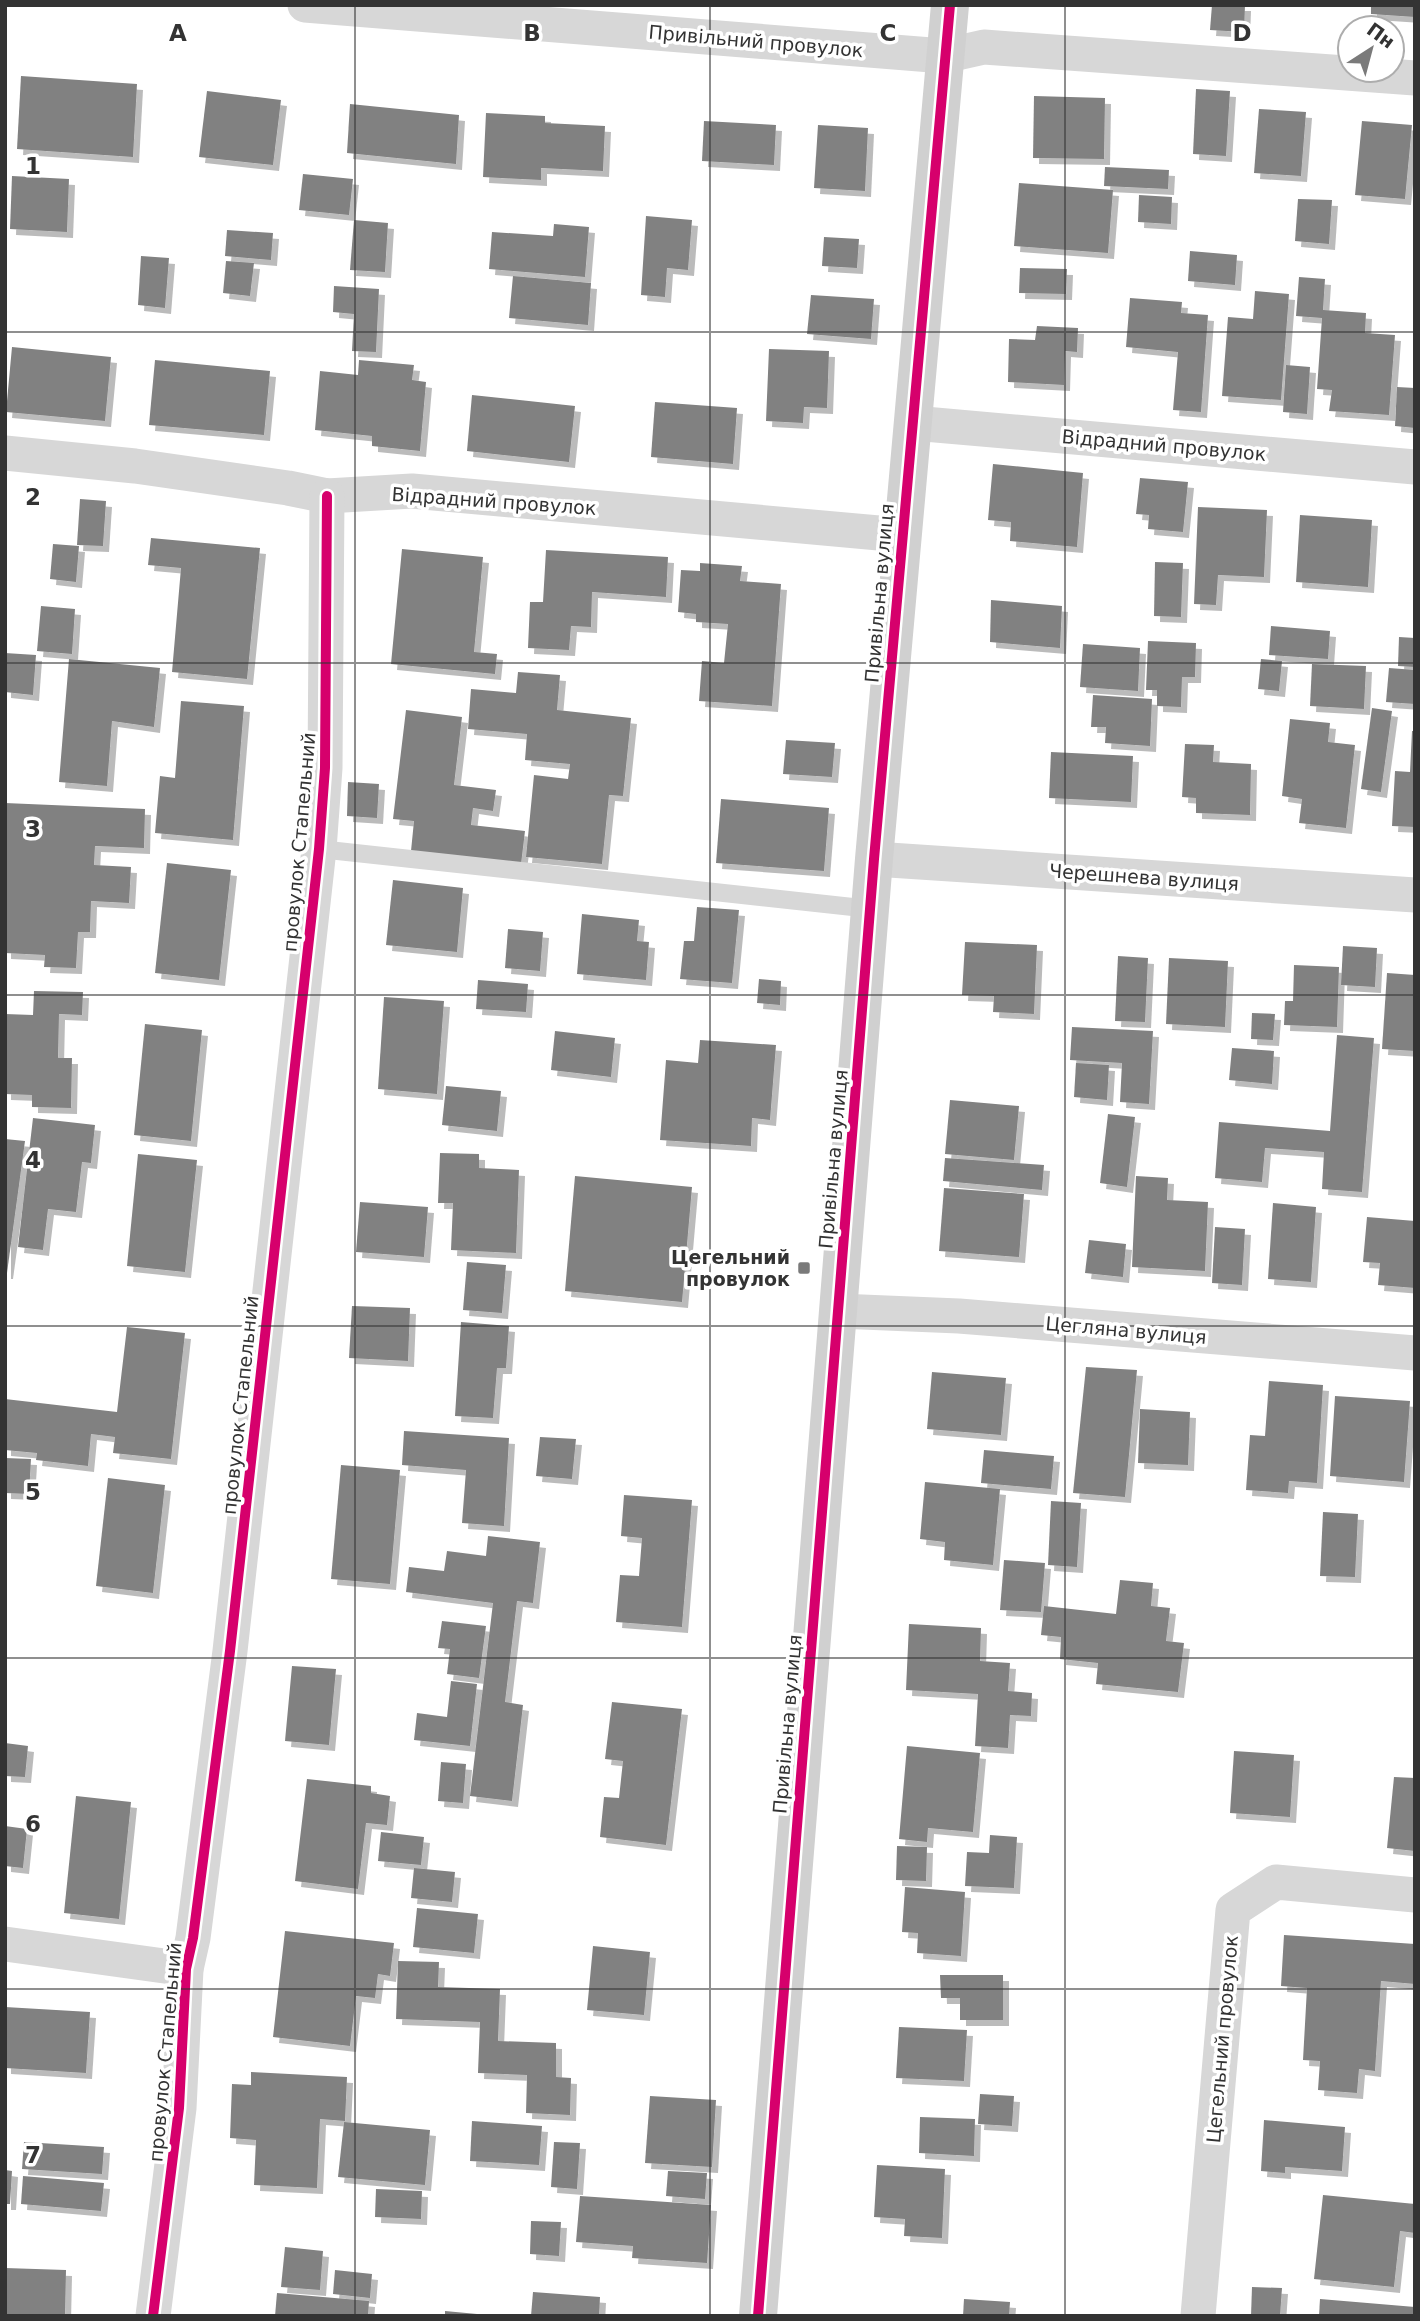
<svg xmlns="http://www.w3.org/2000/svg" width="1420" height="2321" font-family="'DejaVu Sans',sans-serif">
<defs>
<filter id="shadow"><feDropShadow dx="6" dy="6" stdDeviation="0" flood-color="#0004"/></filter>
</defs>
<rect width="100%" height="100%" fill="#fff"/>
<g fill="#818181" filter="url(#shadow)">
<polygon points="1212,5 1245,5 1244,32 1210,30"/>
<polygon points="1371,5 1415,5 1415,17 1371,14"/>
<polygon points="21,76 137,84 133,157 17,149"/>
<polygon points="1196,89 1230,91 1226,156 1193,154"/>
<polygon points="207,91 281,100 273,165 199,157"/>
<polygon points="1034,96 1105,98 1104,159 1033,158"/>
<polygon points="350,104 459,115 456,164 347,153"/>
<polygon points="1259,109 1306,112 1301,176 1254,173"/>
<polygon points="486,113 545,116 545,123 605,126 603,171 541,168 541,180 483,177"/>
<polygon points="704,121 776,125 774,165 702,161"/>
<polygon points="1362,121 1412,125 1405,199 1355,195"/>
<polygon points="818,125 868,128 865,191 814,188"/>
<polygon points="1105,167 1169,170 1168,189 1104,186"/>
<polygon points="303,174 353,179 349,215 299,210"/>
<polygon points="12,176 69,179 67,232 10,229"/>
<polygon points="1019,183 1113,190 1108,253 1014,246"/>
<polygon points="1139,195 1172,197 1171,224 1138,222"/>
<polygon points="1298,199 1332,200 1329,244 1295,241"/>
<polygon points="646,216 692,220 688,270 667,268 665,297 641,295"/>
<polygon points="354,220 388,223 385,272 350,270"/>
<polygon points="554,224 589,227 585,277 489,269 492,232 553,236"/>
<polygon points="227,230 273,233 271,260 225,256"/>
<polygon points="824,237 859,239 857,268 822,266"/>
<polygon points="1190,251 1237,255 1235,285 1188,281"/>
<polygon points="141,256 169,258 165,308 138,305"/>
<polygon points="226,261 254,263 250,296 223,293"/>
<polygon points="1020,268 1067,269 1066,294 1019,293"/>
<polygon points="513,276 591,283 588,325 509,318"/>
<polygon points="1299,277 1325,279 1323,310 1366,313 1365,333 1395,335 1389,415 1329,411 1332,390 1317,389 1322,318 1296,316"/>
<polygon points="334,286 379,289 376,352 352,351 354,314 333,312"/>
<polygon points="1255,291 1289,294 1281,400 1222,396 1228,317 1253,319"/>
<polygon points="811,295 874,299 871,339 807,334"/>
<polygon points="1130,298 1182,302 1181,313 1208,315 1201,412 1173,410 1178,352 1126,347"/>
<polygon points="1037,326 1078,328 1077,352 1065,351 1064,385 1008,382 1009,339 1035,340"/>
<polygon points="12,347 111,357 105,421 6,412"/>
<polygon points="769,349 829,351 827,408 804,407 803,423 766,421"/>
<polygon points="155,360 270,371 264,435 149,425"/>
<polygon points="359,360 414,365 412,380 426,382 420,451 372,446 372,436 315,430 320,371 358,375"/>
<polygon points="1286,365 1310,367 1307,414 1283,412"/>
<polygon points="1397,387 1415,388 1415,428 1395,426"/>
<polygon points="472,395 575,406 569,462 467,451"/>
<polygon points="655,402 737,408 733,464 651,457"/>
<polygon points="993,464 1083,473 1077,547 1010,541 1011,522 988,520"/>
<polygon points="1140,478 1188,482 1183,532 1148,529 1149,515 1136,514"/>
<polygon points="80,499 106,501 103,546 77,545"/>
<polygon points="1198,507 1267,510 1264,577 1218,575 1216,605 1194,604"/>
<polygon points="1300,515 1372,520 1368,587 1296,582"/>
<polygon points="151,538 260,548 247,679 172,672 181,568 148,565"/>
<polygon points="53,544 79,546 76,582 50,579"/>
<polygon points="402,549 483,557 474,652 497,654 495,674 391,664"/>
<polygon points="546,550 668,557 666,597 592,592 591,627 571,626 569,650 528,648 530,602 543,602"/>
<polygon points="1155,562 1183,563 1181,617 1154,616"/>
<polygon points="700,563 742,566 740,581 781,584 772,706 699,701 702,661 724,663 728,624 696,622 696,614 678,612 681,570 700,571"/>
<polygon points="991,600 1062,606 1060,648 990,642"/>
<polygon points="41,606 75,609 72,654 37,651"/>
<polygon points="1271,626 1330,631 1328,659 1269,655"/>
<polygon points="1399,637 1415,638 1415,667 1398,666"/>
<polygon points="1148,641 1196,643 1195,677 1182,677 1181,707 1157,706 1157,690 1146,690"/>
<polygon points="1083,644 1140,648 1138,691 1080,687"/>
<polygon points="5,653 36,655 33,695 5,692"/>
<polygon points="69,659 160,668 154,727 112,721 107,786 59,782"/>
<polygon points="1261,659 1282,661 1279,691 1258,689"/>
<polygon points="1312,664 1366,666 1364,709 1310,706"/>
<polygon points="1389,668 1415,670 1415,704 1386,702"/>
<polygon points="518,672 560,675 557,710 631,718 623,796 609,795 602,864 526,857 534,775 568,779 570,764 525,760 527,734 468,729 471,689 516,693"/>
<polygon points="1093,695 1152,699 1150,746 1105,743 1106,727 1091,727"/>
<polygon points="181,701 244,706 233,840 155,833 160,776 175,778"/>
<polygon points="1372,708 1392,711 1381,792 1361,789"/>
<polygon points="406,710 462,717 454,785 496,790 493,811 473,808 471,825 525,831 521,864 411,851 414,821 393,819"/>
<polygon points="1290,719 1330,723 1328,742 1355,745 1346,828 1299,823 1302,799 1282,796"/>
<polygon points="1412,731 1415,731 1415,827 1392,826 1395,771 1410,772"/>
<polygon points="786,740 835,743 832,777 783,774"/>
<polygon points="1185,744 1214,745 1213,762 1251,764 1250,815 1196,813 1196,798 1182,797"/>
<polygon points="1051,752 1133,756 1131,802 1049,798"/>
<polygon points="348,782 379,784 377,818 347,816"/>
<polygon points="721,799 829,808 824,871 716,863"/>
<polygon points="5,803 145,809 144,848 95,846 94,865 131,867 129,903 91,901 90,932 78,932 76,968 44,967 45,955 5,953"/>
<polygon points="167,863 231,870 219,980 155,973"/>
<polygon points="393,880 463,888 457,952 386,945"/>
<polygon points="697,907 739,910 732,983 680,979 684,941 694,941"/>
<polygon points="582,914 639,920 637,941 649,942 646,980 577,974"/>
<polygon points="508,929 543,932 540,971 505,968"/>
<polygon points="965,942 1037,945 1034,1014 993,1012 994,996 962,995"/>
<polygon points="1343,946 1377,948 1375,987 1341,985"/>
<polygon points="1118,956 1148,958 1145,1022 1115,1021"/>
<polygon points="1169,958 1228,961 1225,1027 1166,1024"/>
<polygon points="1294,965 1339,967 1337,1027 1284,1025 1285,1001 1293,1001"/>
<polygon points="1387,973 1415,975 1415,1051 1382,1049"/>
<polygon points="759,979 781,981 780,1005 757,1003"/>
<polygon points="478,980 528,984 526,1012 476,1009"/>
<polygon points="34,991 83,992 82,1015 59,1014 58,1058 72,1058 71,1108 32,1107 32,1095 5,1094 5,1014 33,1015"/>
<polygon points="384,997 444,1001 437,1094 378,1089"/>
<polygon points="1252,1013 1275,1014 1273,1040 1251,1039"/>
<polygon points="145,1024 202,1030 191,1141 134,1135"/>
<polygon points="1072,1027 1153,1031 1149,1104 1120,1102 1122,1063 1070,1060"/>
<polygon points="555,1031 615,1038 611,1077 551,1070"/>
<polygon points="1337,1035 1374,1038 1362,1192 1322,1189 1324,1152 1265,1148 1262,1182 1215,1178 1219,1122 1330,1131"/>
<polygon points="700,1040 776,1045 770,1120 752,1118 751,1146 660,1140 666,1060 698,1063"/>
<polygon points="1232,1048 1274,1051 1272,1084 1229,1080"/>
<polygon points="1076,1063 1109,1065 1107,1100 1074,1097"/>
<polygon points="446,1086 501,1091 497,1131 442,1125"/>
<polygon points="950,1100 1019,1106 1014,1160 945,1154"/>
<polygon points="1108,1114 1135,1117 1127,1187 1100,1183"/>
<polygon points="33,1118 95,1125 91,1163 82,1162 76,1212 48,1209 43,1250 18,1247"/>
<polygon points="5,1139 25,1141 7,1273 5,1273"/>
<polygon points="440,1153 479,1154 479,1168 519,1170 516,1253 451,1250 453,1203 438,1203"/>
<polygon points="138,1154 197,1160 185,1272 127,1266"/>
<polygon points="945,1158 1044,1165 1042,1190 943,1181"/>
<polygon points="575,1176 692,1187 682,1302 565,1291"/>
<polygon points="1136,1176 1168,1178 1167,1200 1208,1202 1205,1271 1132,1267"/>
<polygon points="944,1188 1024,1194 1019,1257 939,1251"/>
<polygon points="360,1202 428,1207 424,1257 356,1252"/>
<polygon points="1273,1203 1316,1207 1311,1282 1268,1279"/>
<polygon points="1367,1217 1415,1221 1415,1288 1378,1285 1380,1263 1363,1262"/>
<polygon points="1215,1227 1245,1229 1242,1285 1212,1283"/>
<polygon points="1089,1240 1126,1244 1123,1277 1085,1273"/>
<polygon points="467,1262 506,1265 502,1313 463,1310"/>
<polygon points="352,1306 410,1308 408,1361 349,1358"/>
<polygon points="461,1322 509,1326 506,1368 497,1368 493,1418 455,1416"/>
<polygon points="127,1327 185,1333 171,1459 113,1453 115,1437 91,1434 88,1466 36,1460 37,1453 5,1450 5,1399 117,1412"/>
<polygon points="1086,1367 1137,1370 1125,1497 1073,1493"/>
<polygon points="932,1372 1006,1378 1001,1435 927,1429"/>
<polygon points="1269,1381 1323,1385 1317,1483 1289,1481 1288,1493 1246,1490 1250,1435 1265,1436"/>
<polygon points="1335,1396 1410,1401 1404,1482 1330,1476"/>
<polygon points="1140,1409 1190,1412 1188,1465 1138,1463"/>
<polygon points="404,1431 509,1438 504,1526 462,1523 466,1470 402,1465"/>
<polygon points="540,1437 576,1439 572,1479 536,1476"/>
<polygon points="984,1450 1054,1456 1051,1489 981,1483"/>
<polygon points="5,1458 31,1459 29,1494 5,1493"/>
<polygon points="341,1465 400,1470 390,1584 331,1579"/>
<polygon points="108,1478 165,1485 153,1593 96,1586"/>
<polygon points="925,1482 1000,1489 993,1565 944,1560 945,1542 920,1539"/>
<polygon points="624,1495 692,1500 682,1627 616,1622 620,1575 639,1576 642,1538 621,1536"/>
<polygon points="1051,1501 1081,1503 1077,1567 1048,1565"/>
<polygon points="1323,1512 1358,1514 1355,1577 1320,1576"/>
<polygon points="488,1536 540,1542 533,1603 517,1601 505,1702 523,1705 512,1801 470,1796 493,1603 406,1592 409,1567 444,1571 447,1551 486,1556"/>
<polygon points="1004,1560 1045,1563 1041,1612 1000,1610"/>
<polygon points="1120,1580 1153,1583 1151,1606 1170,1608 1166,1641 1184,1643 1178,1692 1096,1684 1098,1663 1060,1659 1061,1637 1041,1635 1044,1606 1116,1614"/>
<polygon points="442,1621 486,1626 479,1678 447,1674 450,1649 438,1648"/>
<polygon points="909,1624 981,1628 980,1661 1010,1663 1008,1691 1032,1693 1031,1716 1010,1715 1008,1748 975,1746 978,1694 906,1690"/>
<polygon points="292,1666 336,1669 329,1745 285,1741"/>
<polygon points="451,1681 477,1684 470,1746 414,1740 417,1713 447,1717"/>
<polygon points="612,1702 682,1709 666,1845 600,1837 604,1797 619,1798 623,1761 605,1759"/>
<polygon points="5,1743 28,1746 25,1777 5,1776"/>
<polygon points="907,1746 980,1753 973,1832 928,1828 927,1842 899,1839"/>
<polygon points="1234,1751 1294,1755 1290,1817 1230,1813"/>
<polygon points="441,1762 466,1764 463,1803 438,1801"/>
<polygon points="1394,1777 1415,1778 1415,1851 1387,1848"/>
<polygon points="307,1779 371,1786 371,1793 390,1796 387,1825 366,1823 358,1889 295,1881"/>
<polygon points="76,1796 131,1802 119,1919 64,1913"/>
<polygon points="5,1826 27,1829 23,1868 5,1866"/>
<polygon points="381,1832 424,1837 421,1865 378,1861"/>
<polygon points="990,1835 1017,1837 1014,1888 965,1886 967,1852 989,1853"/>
<polygon points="897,1846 927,1847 926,1881 896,1880"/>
<polygon points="414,1868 455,1872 452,1902 411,1898"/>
<polygon points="905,1887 965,1892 961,1956 917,1953 918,1933 902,1932"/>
<polygon points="417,1908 478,1914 474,1953 413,1947"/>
<polygon points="285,1931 394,1943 390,1976 378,1974 375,1998 356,1996 350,2046 273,2037"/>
<polygon points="1284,1935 1415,1944 1415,1984 1381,1981 1375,2071 1359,2069 1357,2093 1318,2090 1320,2061 1303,2060 1307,1988 1281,1986"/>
<polygon points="593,1946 650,1952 644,2015 587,2010"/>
<polygon points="398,1961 439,1962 438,1987 500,1989 498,2041 556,2043 556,2077 571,2078 570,2115 526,2113 527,2075 478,2073 480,2022 396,2019"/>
<polygon points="940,1975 1003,1975 1003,2020 960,2020 960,1998 941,1998"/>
<polygon points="5,2007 90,2012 86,2073 5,2068"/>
<polygon points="899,2027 967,2030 964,2081 896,2078"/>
<polygon points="251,2072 347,2077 345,2121 320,2119 317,2188 254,2185 256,2140 230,2138 232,2084 251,2085"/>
<polygon points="980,2094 1014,2096 1012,2126 978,2124"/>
<polygon points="650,2096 716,2100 712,2167 645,2163"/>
<polygon points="920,2117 975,2119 974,2156 919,2153"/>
<polygon points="1264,2120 1345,2127 1342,2171 1285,2167 1285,2173 1261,2171"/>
<polygon points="472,2121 542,2126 539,2165 470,2161"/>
<polygon points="344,2122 430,2130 425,2185 338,2177"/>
<polygon points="24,2142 104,2147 102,2174 22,2169"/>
<polygon points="554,2142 580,2143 577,2189 551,2187"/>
<polygon points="877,2165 945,2169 942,2238 904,2236 905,2219 874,2217"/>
<polygon points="5,2170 12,2171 10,2204 5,2204"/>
<polygon points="668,2171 707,2173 705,2199 666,2196"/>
<polygon points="23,2176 104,2183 101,2211 21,2204"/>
<polygon points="376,2189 422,2191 421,2219 375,2217"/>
<polygon points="1323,2195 1415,2204 1415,2233 1400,2231 1394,2287 1314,2279"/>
<polygon points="580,2196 711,2205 707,2263 632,2258 633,2246 576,2242"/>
<polygon points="531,2221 561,2222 559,2256 530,2254"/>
<polygon points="285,2247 323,2251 320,2290 281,2287"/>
<polygon points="5,2268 66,2270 65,2316 5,2316"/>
<polygon points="335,2270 372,2274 370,2298 333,2294"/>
<polygon points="1252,2287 1282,2288 1280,2316 1251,2316"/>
<polygon points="533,2292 600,2297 599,2316 531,2316"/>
<polygon points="277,2293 369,2301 368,2316 275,2316"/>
<polygon points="964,2299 1010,2302 1009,2316 963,2316"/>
<polygon points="1320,2299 1415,2307 1415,2316 1319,2316"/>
<polygon points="445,2311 477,2314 477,2316 445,2316"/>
</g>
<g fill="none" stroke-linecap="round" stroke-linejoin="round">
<polyline stroke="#d7d7d7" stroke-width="18" points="319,849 871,909"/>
<g stroke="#d7d7d7" stroke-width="35">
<polyline points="305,5 944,56 984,47 1415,78"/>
<polyline points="913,423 1415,467"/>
<polyline points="5,453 135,466 288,488 327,496 412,491 901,535"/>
<polyline points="874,859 1415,895"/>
<polyline points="838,1311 959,1316 1415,1353"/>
<polyline points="5,1944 186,1969"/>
<polyline points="153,2316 179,2108 186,1969 193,1938 230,1651 319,849 325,768 327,496"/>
<polyline points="1198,2316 1233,1910 1276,1882 1415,1895"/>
</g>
<polyline stroke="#d0d0d0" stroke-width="38" points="758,2316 874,859 950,5"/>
<defs>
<g id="cycleway">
<polyline points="153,2316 179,2108 186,1969 193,1938 230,1651 319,849 325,768 327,496"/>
<polyline points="758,2316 874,859 950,5"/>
</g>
</defs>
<use href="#cycleway" stroke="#fff" stroke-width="15"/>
<use href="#cycleway" stroke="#d6006c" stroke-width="10"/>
</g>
<path fill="none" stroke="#333" stroke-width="2" stroke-opacity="0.55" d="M355 5V2316M710 5V2316M1065 5V2316M5 332H1415M5 663H1415M5 995H1415M5 1326H1415M5 1658H1415M5 1989H1415"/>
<rect fill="#7a7a7a" stroke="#fff" stroke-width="2.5" x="797" y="1261" width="14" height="14" rx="3.5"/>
<g text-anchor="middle" stroke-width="7" stroke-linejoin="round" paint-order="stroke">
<g font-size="19" fill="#333" stroke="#fff">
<text transform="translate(756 41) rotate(5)" y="7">Привільний провулок</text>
<text transform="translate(1164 445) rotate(5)" y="7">Відрадний провулок</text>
<text transform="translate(494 501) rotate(4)" y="7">Відрадний провулок</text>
<text transform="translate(879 593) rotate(-85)" y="7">Привільна вулиця</text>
<text transform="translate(299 842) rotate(-85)" y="7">провулок Стапельний</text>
<text transform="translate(1144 877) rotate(4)" y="7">Черешнева вулиця</text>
<text transform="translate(833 1159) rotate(-85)" y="7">Привільна вулиця</text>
<text transform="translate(1126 1330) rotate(5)" y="7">Цегляна вулиця</text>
<text transform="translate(240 1405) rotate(-84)" y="7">провулок Стапельний</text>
<text transform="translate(787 1724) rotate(-85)" y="7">Привільна вулиця</text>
<text transform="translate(1222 2039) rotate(-85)" y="7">Цегельний провулок</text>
<text transform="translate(165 2052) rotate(-85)" y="7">провулок Стапельний</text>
</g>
<g font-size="19" font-weight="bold" fill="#333" stroke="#fff" text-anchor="end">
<text x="790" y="1264">Цегельний<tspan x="790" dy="22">провулок</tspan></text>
</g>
</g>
<g font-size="23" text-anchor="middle" font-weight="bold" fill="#333" stroke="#fff" stroke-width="7" stroke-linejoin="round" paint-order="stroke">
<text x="178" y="41">A</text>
<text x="532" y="41">B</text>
<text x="888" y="41">C</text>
<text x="1242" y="41">D</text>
<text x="33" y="174">1</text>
<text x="33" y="505">2</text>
<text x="33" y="837">3</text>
<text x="33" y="1168">4</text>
<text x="33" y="1500">5</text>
<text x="33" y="1832">6</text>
<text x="33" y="2163">7</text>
</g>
<rect width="1420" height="2321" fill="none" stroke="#333333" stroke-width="14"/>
<g transform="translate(1371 49) rotate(36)"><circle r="33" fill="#ffffff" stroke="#adadad" stroke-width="2"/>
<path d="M0-5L12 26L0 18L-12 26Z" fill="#7a7a7a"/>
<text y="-10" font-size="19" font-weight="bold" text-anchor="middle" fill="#333333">Пн</text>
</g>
</svg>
